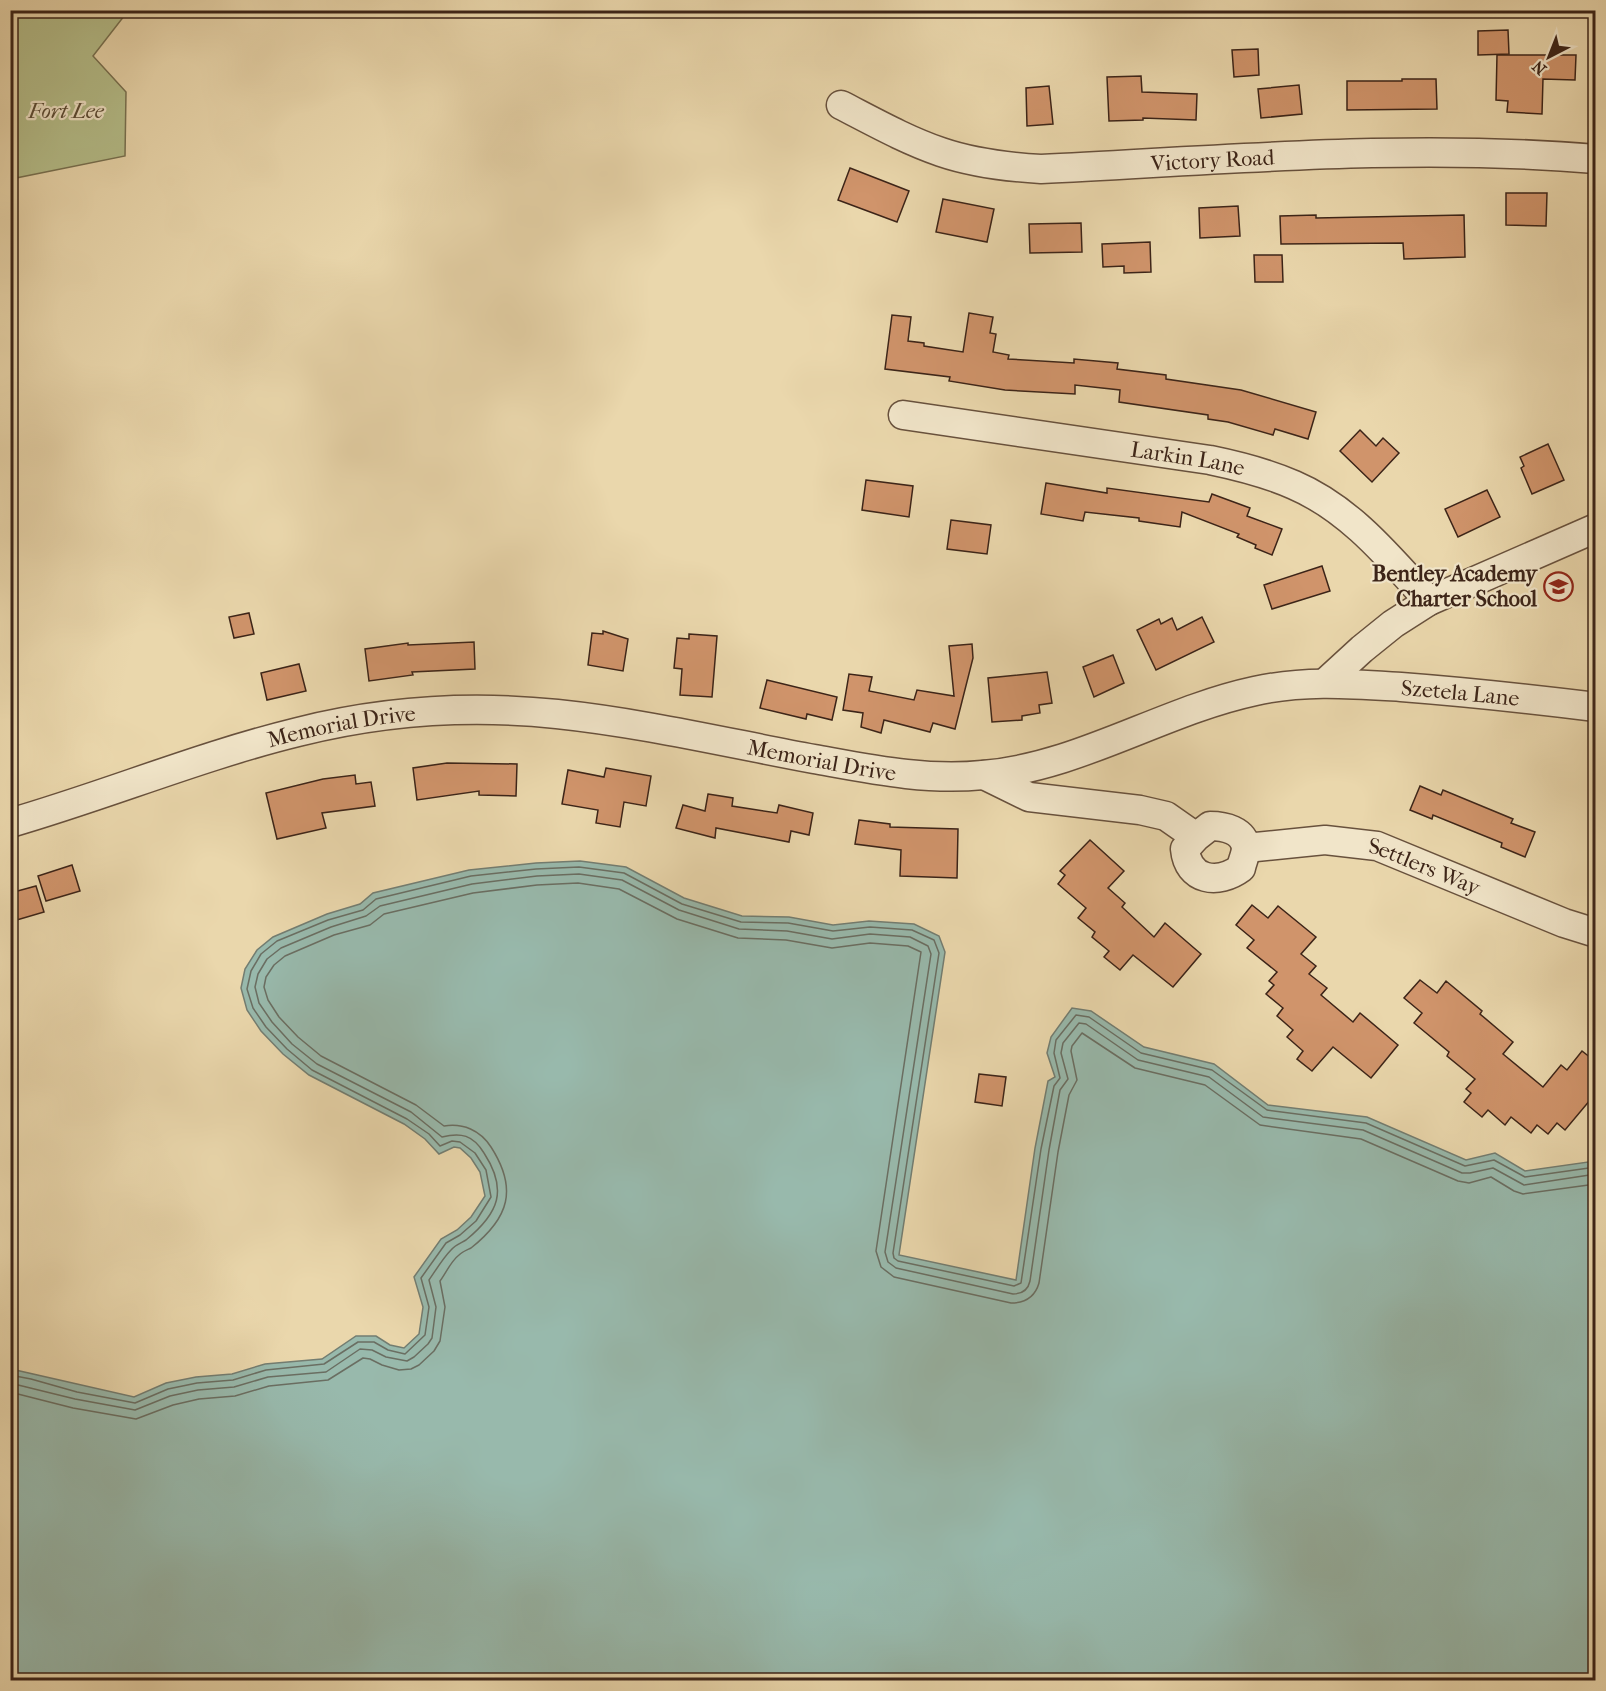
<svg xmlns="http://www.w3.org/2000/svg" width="1606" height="1691" font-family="'IM FELL French Canon',serif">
<rect width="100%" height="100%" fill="#ead7ac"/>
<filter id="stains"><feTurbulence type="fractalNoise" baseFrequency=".00333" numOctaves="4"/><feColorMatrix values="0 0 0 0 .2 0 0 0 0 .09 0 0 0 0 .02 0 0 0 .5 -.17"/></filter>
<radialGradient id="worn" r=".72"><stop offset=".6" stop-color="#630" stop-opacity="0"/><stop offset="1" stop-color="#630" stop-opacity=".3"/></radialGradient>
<polygon fill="#b5be8a" stroke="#787151" stroke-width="1.5" points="11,10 128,11 93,56 126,92 125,156 11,179 10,47 14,45 11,40"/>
<polygon fill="#98b9ac" stroke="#737d71" stroke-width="1.5" points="580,861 626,867 684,898 742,916 789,917 833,925 869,921 914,924 939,936 945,952 899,1255 1016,1280 1035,1148 1048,1081 1055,1077 1047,1053 1051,1037 1072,1008 1091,1011 1144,1047 1214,1064 1268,1105 1367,1117 1466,1160 1495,1153 1525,1171 1595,1161 1595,1680 11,1680 11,1369 134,1397 166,1383 196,1377 232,1374 265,1364 322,1359 356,1336 376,1336 390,1345 404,1348 419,1334 423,1307 414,1277 441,1239 457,1230 471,1217 485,1196 480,1172 471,1158 460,1148 454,1147 439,1154 425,1139 404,1124 309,1075 283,1054 261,1031 247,1010 241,988 245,969 257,950 273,937 327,914 360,904 373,893 469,870 536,863"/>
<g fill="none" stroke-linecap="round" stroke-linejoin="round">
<g stroke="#6a6e62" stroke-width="1.5">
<polyline points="10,1375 31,1379 77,1392 135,1403 168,1389 197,1383 233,1380 266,1370 324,1364 358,1342 374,1342 388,1350 405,1354 425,1335 429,1307 421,1278 446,1243 460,1235 476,1221 491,1197 486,1170 475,1153 460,1142 452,1141 440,1146 429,1134 407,1119 312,1070 287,1049 266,1027 253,1008 247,989 251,971 261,954 277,941 328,920 363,910 376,899 471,876 536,869 579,867 624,873 682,904 741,922 788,923 833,931 870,927 912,930 934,940 939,953 893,1253 894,1258 898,1261 1014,1286 1021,1283 1041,1149 1054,1086 1060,1078 1054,1053 1056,1040 1076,1015 1089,1017 1141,1053 1212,1070 1267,1110 1366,1123 1465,1166 1494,1160 1525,1177 1596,1167"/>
<path d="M10 1383 75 1399 135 1410 170 1396 198 1390 234 1387 268 1377 326 1372 360 1349 372 1350 386 1357 407 1361 414 1357 428 1344 432 1338 436 1307 429 1280C436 1270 443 1258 451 1250 455 1245 461 1243 466 1240 499 1213 508 1190 484 1153 473 1135 461 1132 442 1137L411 1112 317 1064 292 1044 272 1022 259 1003 255 987 258 974 267 959 281 948 331 927 366 916 380 906 472 884 537 876 579 874 622 880 679 910 739 929 787 931 832 939 870 934 910 937 928 946 931 954 885 1252 888 1262 896 1268 1013 1294C1022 1294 1028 1290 1030 1281L1049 1150 1060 1090 1068 1079 1061 1053 1063 1043 1079 1023 1086 1024 1138 1060 1209 1077 1263 1117 1363 1130 1462 1173H1470L1493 1168 1524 1185 1596 1174"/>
<path d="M10 1392 73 1408 136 1419 173 1405 199 1399 235 1396 269 1386 328 1380 363 1358 370 1359 382 1365 399 1370 411 1369 419 1365 434 1351 440 1341 445 1307 440 1281C446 1273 451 1261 459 1255 462 1252 467 1250 471 1248 509 1218 518 1189 491 1147 480 1130 463 1123 444 1126L416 1105 321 1056 298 1037 279 1017 268 1000 264 987 266 977 274 965 285 956 334 935 370 925 384 914 473 893 537 885 578 883 619 889 677 919 738 938 786 940 832 948 870 943 908 946 921 952 876 1251 881 1267 894 1277 1011 1303C1026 1303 1035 1297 1039 1283L1058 1152 1069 1095 1077 1080 1071 1051 1072 1046 1082 1033 1135 1068 1205 1085 1260 1125 1361 1139 1458 1181 1469 1183 1491 1177 1514 1191 1523 1194 1596 1184"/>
</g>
</g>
<g fill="#d0946b" stroke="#3c2418" stroke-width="1.5">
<polygon points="1508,30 1509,54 1478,55 1478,31"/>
<polygon points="1258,49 1259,75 1234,77 1232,50"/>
<polygon points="1497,55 1576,55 1575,80 1543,79 1542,114 1507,112 1508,101 1496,100"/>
<polygon points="1141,76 1142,92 1197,94 1196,120 1143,118 1143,120 1109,121 1107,77"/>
<polygon points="1402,79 1436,79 1437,109 1347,110 1347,81 1402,81"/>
<polygon points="1299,85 1302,114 1261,118 1258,89"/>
<polygon points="1049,86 1053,124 1027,126 1026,88"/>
<polygon points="850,168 909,191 897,222 838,200"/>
<polygon points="1506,193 1547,193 1546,226 1506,225"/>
<polygon points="943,199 994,209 987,242 936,232"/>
<polygon points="1238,206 1240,236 1200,238 1199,208"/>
<polygon points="1316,215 1316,218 1464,215 1465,257 1404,259 1403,243 1281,244 1280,216"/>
<polygon points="1081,223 1082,252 1030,253 1029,224"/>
<polygon points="1150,242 1151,272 1124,273 1124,266 1103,267 1102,244"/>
<polygon points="1254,255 1282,255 1283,282 1255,282"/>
<polygon points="969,313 993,317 990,333 996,334 993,352 1009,355 1008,359 1074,363 1074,359 1118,363 1117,369 1166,375 1166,379 1241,390 1316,412 1308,439 1275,429 1273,435 1228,422 1208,419 1208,415 1119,402 1120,390 1075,385 1075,394 1005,390 949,381 950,377 885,369 892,315 911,317 908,341 924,343 924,346 963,352"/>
<polygon points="1360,430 1376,446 1383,438 1399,453 1372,482 1340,451"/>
<polygon points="1548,444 1564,480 1532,494 1521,468 1524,466 1520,457"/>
<polygon points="866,480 913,486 909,517 862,510"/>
<polygon points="1046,483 1107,493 1107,488 1209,502 1212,494 1250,508 1247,516 1282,529 1272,555 1255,548 1256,545 1237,537 1239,534 1182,512 1180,527 1139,521 1139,518 1085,512 1083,521 1041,514"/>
<polygon points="1487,490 1500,517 1458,537 1445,509"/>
<polygon points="951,520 991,525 987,554 947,549"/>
<polygon points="1322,566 1330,591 1272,609 1264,585"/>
<polygon points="249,613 254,634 234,638 229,617"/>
<polygon points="1202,617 1214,642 1156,670 1137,630 1159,619 1161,624 1172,618 1177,630"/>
<polygon points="603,631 628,639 623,671 588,665 592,633 603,634"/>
<polygon points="689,634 717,636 712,697 680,695 682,669 674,668 677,638 689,639"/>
<polygon points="474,642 475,669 412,672 413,675 369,681 365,649 408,643 408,645"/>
<polygon points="972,644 973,658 955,729 933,723 930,732 884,720 881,733 861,727 863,713 843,710 849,674 872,677 869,691 914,700 917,690 954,696 949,646"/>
<polygon points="1113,655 1124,683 1094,697 1083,667"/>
<polygon points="299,664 306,691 267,700 261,673"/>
<polygon points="1047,672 1052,703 1039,705 1040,713 1022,716 1022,720 992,722 988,678"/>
<polygon points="767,680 837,697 832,720 807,714 806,719 760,708"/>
<polygon points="447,763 517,764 516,796 479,795 479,791 417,800 413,768"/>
<polygon points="606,768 651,776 646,806 624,802 620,827 596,823 598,810 562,804 568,770 604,777"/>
<polygon points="355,775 356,784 371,782 375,806 322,813 326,828 277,839 266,793 323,779"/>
<polygon points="1420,786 1441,795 1443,790 1513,819 1511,823 1535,832 1525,857 1501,847 1502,843 1433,815 1432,819 1410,810"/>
<polygon points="708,794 733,798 732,806 777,813 779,805 813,813 809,835 791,831 789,842 716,828 715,838 676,828 683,805 705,811"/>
<polygon points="859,820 890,824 890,827 958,829 957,878 900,876 901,850 855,844"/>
<polygon points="1090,840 1124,871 1108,888 1125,903 1122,907 1154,937 1165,923 1201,954 1173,987 1133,955 1120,970 1104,957 1109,951 1092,937 1095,932 1078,918 1086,908 1058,884 1065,875 1060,871"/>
<polygon points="72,865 80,891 46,901 38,876"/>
<polygon points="36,886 44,912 10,922 10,893"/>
<polygon points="1252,905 1268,918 1278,906 1316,937 1301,954 1316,966 1309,974 1327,988 1321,995 1353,1022 1360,1013 1398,1045 1371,1078 1333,1047 1312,1071 1297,1059 1303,1051 1287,1037 1293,1030 1277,1016 1283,1008 1266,994 1274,985 1269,981 1277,972 1247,948 1254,940 1236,925"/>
<polygon points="1420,980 1437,993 1446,981 1482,1011 1480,1014 1513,1042 1503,1054 1543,1087 1561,1065 1567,1070 1582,1051 1596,1062 1596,1093 1565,1130 1557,1123 1548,1134 1537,1125 1531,1133 1511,1117 1505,1125 1488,1110 1482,1117 1464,1102 1471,1093 1466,1089 1475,1079 1447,1056 1449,1052 1414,1023 1422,1013 1404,998"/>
<polygon points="979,1074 1006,1077 1002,1106 975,1102"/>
</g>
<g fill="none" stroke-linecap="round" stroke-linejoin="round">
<defs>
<g id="minor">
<path id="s1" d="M841 105C874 122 906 140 941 152 973 163 1007 167 1041 169 1225 160 1411 143 1596 159"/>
<path id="s2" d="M903 415 1210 460C1239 466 1267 473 1294 485 1350 509 1389 557 1429 601"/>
<polyline points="1326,682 1362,649 1393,624 1429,601 1596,528"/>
<path d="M984 775 1029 797 1140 810 1166 816 1196 837 1185 849C1188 881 1218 885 1241 868 1242 862 1246 854 1246 848 1244 830 1224 826 1210 826L1196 837"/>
<path id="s3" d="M10 823C107 795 200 756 298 732 381 711 471 705 557 714 643 723 728 743 814 759 870 769 926 781 983 775 1079 767 1162 711 1255 691 1304 680 1352 684 1401 687 1466 692 1531 699 1596 707"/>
<path id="s4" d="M1246 848 1325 840 1377 846 1564 923 1596 933"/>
</g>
</defs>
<use href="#minor" stroke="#68513d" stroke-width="31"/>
<use href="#minor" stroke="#f1e5c9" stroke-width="28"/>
</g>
<defs>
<symbol id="school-ring" viewBox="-11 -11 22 22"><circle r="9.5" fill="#f1e5c9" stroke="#8f2418" stroke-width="1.5"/><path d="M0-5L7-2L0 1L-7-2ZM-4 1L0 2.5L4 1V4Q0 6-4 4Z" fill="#8f2418"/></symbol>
</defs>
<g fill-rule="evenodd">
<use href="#school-ring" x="1542" y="570" width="33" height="33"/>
</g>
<g text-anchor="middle" stroke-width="4.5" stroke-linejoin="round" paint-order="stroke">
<g font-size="22" font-style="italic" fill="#5a4a34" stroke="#f1e5c9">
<text x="66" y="118">Fort Lee</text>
</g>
<g font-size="22" fill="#3c2418" stroke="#f1e5c9">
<text dy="8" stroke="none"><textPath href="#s1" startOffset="384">Victory Road</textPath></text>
<text dy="8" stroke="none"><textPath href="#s2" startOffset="288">Larkin Lane</textPath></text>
<text dy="8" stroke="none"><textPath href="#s3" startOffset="1486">Szetela Lane</textPath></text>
<text dy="8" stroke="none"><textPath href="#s3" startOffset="346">Memorial Drive</textPath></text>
<text dy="8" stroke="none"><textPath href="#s3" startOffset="832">Memorial Drive</textPath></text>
<text dy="8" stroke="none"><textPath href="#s4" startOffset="183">Settlers Way</textPath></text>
</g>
<g font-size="22" font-weight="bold" fill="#3c2418" stroke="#f1e5c9" text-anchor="end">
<text x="1537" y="581">Bentley Academy<tspan x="1537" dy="25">Charter School</tspan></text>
</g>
</g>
<rect width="1606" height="1691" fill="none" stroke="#ead7ac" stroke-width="36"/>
<rect x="12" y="12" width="1582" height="1667" fill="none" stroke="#3c2418" stroke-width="3"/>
<rect x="18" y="18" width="1570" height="1655" fill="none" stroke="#3c2418" stroke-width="1.5"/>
<g transform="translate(1549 57) rotate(222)" stroke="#f1e5c9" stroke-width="4.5" paint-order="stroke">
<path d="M0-4.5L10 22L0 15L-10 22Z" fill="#3c2418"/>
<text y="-9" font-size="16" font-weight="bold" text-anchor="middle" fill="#3c2418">N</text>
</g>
<rect width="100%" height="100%" filter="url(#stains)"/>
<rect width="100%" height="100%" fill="url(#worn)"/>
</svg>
